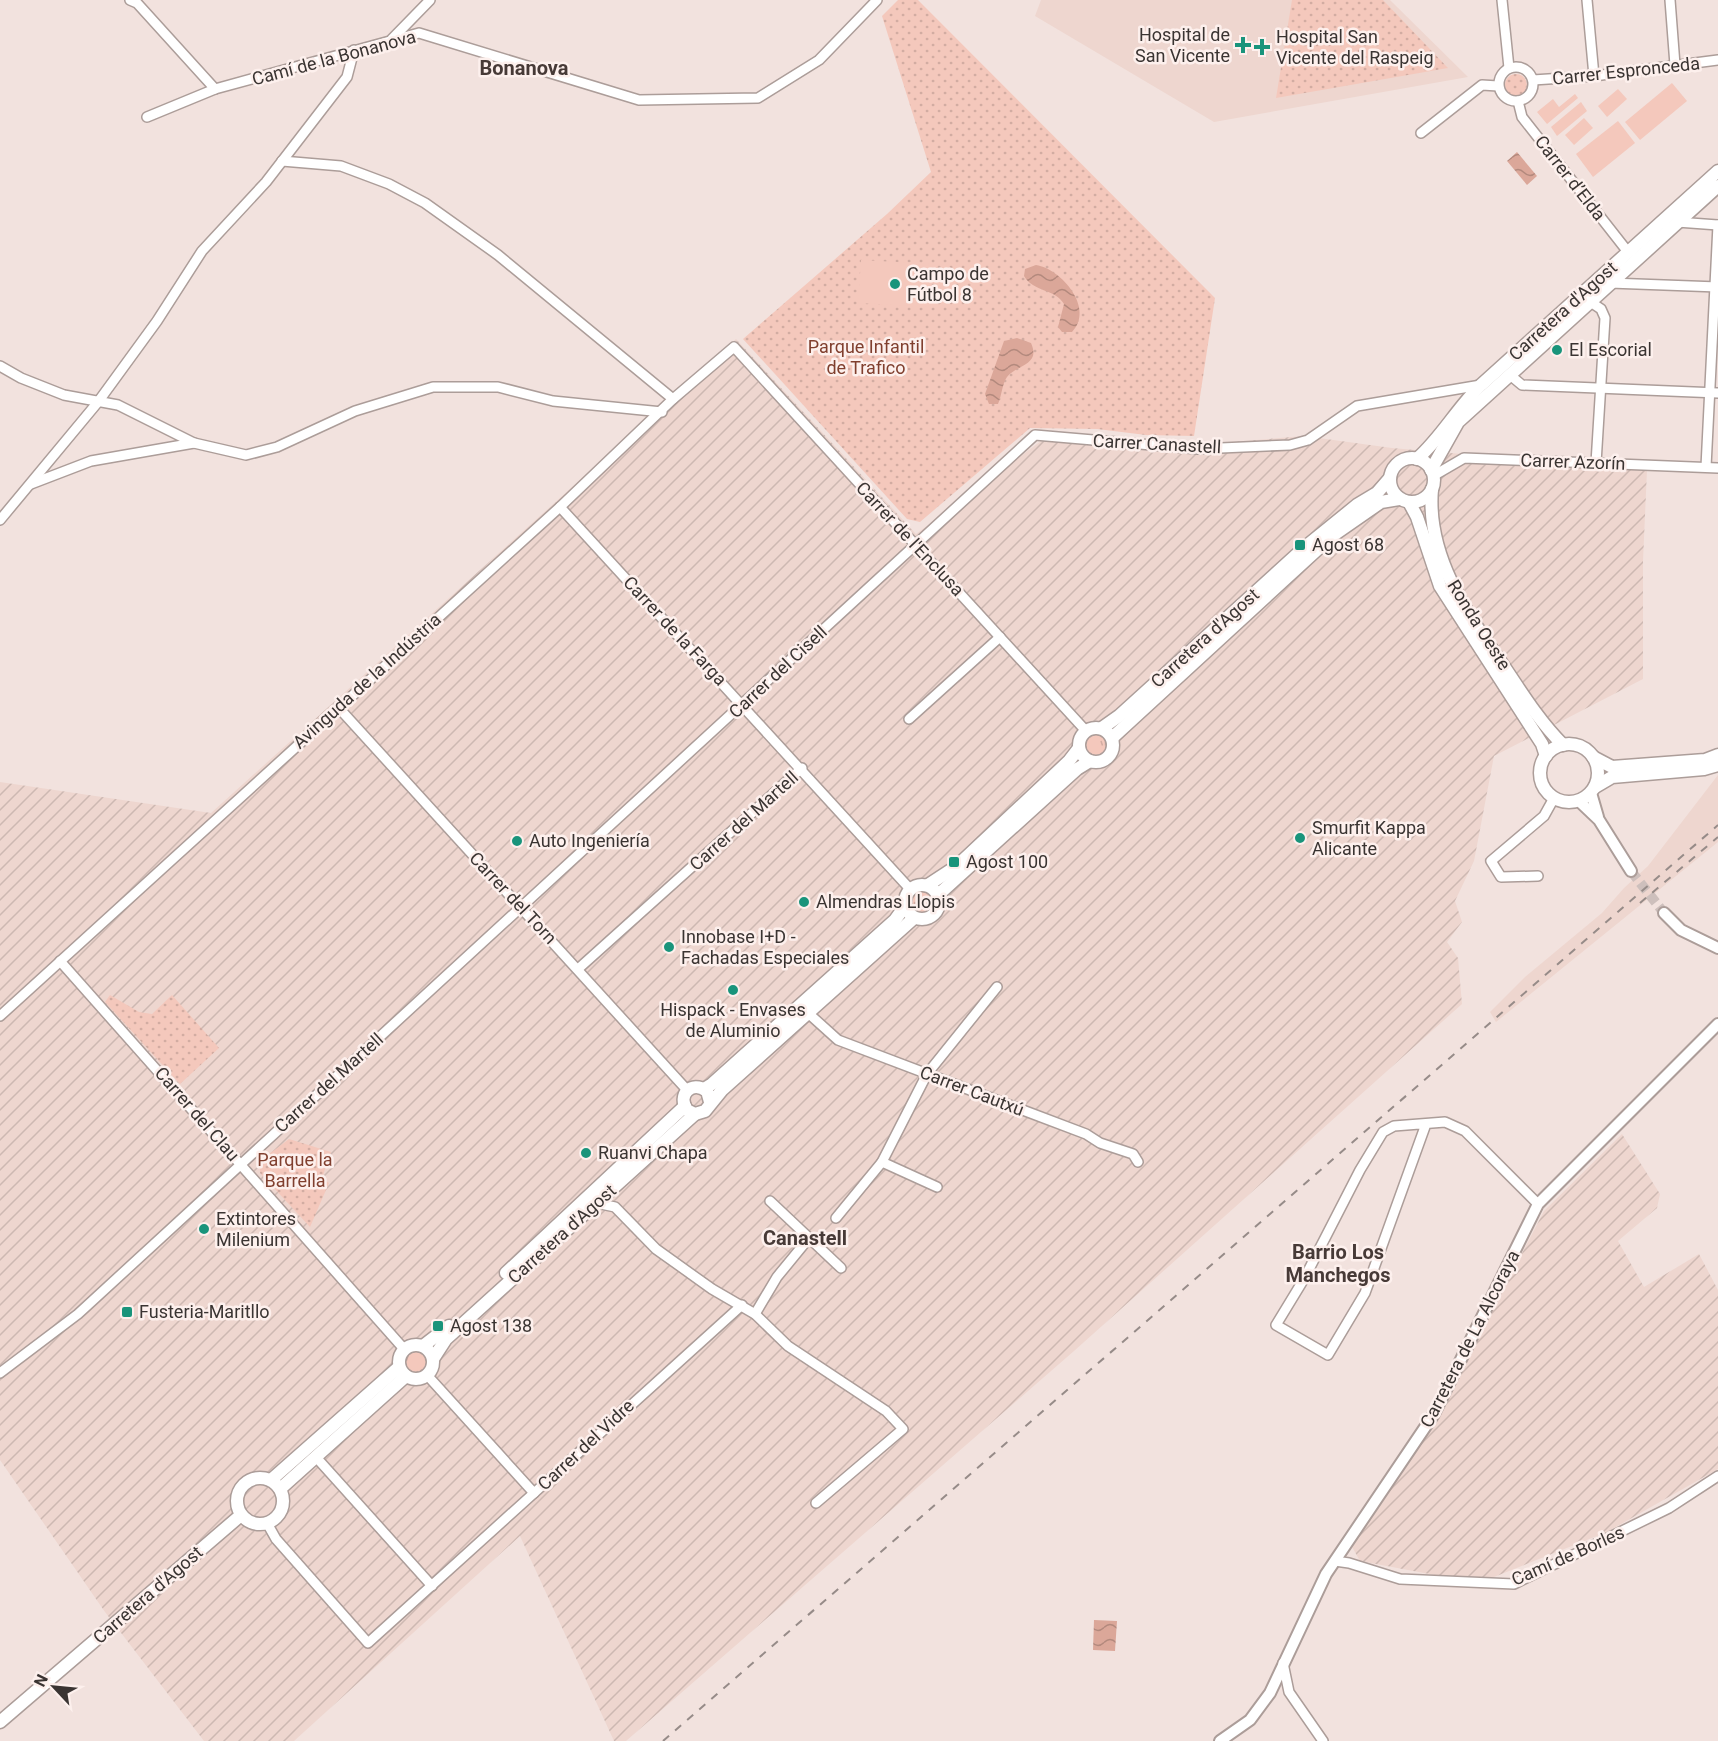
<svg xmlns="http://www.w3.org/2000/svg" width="1718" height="1741" font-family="Roboto,sans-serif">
<defs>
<pattern id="industrial-furrows" width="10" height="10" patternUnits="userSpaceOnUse" patternTransform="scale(1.5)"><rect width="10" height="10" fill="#eed6cf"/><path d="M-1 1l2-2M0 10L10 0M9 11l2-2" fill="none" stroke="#cdb8b2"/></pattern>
<pattern id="grass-tufts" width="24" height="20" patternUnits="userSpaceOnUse" patternTransform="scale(1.5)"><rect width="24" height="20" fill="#f4c8bc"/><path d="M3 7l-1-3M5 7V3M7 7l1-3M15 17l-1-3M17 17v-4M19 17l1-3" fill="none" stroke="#d2aca2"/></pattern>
<pattern id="park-dots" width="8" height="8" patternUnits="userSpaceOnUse" patternTransform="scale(1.5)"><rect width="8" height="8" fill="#f4c8bc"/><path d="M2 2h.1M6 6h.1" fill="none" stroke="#d2aca2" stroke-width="1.8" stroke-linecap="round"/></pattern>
<pattern id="water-waves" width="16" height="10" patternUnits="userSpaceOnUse" patternTransform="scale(1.5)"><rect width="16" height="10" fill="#dba799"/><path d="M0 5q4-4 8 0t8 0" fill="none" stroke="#b3897d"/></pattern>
</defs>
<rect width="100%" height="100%" fill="#f2e2de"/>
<g fill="#eed6cf">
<polygon points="1041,0 1390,0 1468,77 1214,122 1035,16"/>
<polygon points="1718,775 1718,842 1496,1022 1490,1012 1525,977 1602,913 1624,888 1648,866"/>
</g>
<g fill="url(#industrial-furrows)">
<polygon points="736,339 916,534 1041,441 1219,443 1304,436 1392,448 1647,470 1643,561 1643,679 1494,756 1474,861 1455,901 1462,922 1447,942 1458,958 1462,1004 1074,1351 626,1741 614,1741 520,1536 294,1741 204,1741 105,1612 0,1460 0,782 211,813"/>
<polygon points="1622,1134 1660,1194 1657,1208 1618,1241 1644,1287 1699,1254 1718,1290 1718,1469 1607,1532 1489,1579 1440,1576 1360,1561 1351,1545 1440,1411 1544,1211"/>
</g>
<g fill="url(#grass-tufts)">
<circle cx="1097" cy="744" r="11"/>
<circle cx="416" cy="1362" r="12"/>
</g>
<g fill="url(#park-dots)">
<polygon points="898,0 918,0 1215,298 1194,436 1146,435 1097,429 1030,428 920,522 907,519 743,339 887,214 931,172 882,16"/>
<polygon points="1292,0 1383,0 1448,68 1276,98"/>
<circle cx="1516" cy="85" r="11"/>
<circle cx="922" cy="902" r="11"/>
<polygon points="110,995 139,1012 152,1014 172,995 219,1048 180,1084 105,1002"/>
<polygon points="289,1139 331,1152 322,1178 329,1183 310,1227 260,1173 260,1161"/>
</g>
<g fill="#f4c8bc">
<polygon points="1672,83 1687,101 1640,140 1625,122"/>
<polygon points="1618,89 1627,99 1607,117 1598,106"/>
<polygon points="1575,94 1578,98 1547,124 1537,112 1553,99 1559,107"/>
<polygon points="1581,102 1587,111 1557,136 1551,127"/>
<polygon points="1584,118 1593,128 1574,145 1565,135"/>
<polygon points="1618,121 1635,143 1593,177 1576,154"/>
<polygon points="861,260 931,264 929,307 858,303"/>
</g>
<g fill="url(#water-waves)">
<polygon points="1517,152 1537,176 1527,185 1507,161"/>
<path d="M1036 265C1062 269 1095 309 1072 332H1062L1058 327 1064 304C1056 289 1033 292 1024 276L1025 269Z"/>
<path d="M1017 338 1031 343C1041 365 1018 364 1007 377 1002 384 1002 395 998 404H989L985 394 1004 341Z"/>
<polygon points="1094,1620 1117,1621 1115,1651 1093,1650"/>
</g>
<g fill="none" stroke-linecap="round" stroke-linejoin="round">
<polyline stroke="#cdbfbc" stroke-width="10" stroke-dasharray="10 5" stroke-linecap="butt" points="1631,871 1664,913"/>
<defs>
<g id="minor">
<polyline points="130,0 137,3 215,89"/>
<polyline points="1502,0 1509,68"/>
<polyline points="1587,0 1594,76"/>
<polyline points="1670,0 1675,65"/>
<polyline points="392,39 430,0"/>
<circle cx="1516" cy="84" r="17"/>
<polyline points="1533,80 1594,76 1718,60"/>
<polyline points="1518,101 1522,117 1628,252"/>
<polyline points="147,117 215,89 419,33 639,100 758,98 819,60 877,0"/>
<polyline points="1421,133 1482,85 1498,86"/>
<polyline points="282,161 341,166 389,184 425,203 498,255 673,399"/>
<polyline points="1677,222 1718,225"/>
<polyline points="1610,283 1718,287"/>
<polyline points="1589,301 1601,309 1605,318 1596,463"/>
<polyline points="0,366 21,378 64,395 118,405 194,443 246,455 277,447 355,411 433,387 498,387 553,401 662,412"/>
<polyline points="1510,375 1522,385 1718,393"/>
<polyline points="1706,467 1718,225"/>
<polyline points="1433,476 1464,458 1718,468"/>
<polyline points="31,484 91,461 194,443"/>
<polyline points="560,507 910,889"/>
<polyline points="0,520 98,402 157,321 202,251 266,182 347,77 354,50"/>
<polyline points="338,707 687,1090"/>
<polyline points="909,719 1000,637"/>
<polyline points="1538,876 1501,877 1491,861 1544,816 1554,798"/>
<polyline points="60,961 404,1349"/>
<polyline points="578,969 802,768"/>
<polyline points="808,1013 838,1040 1086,1134 1100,1143 1133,1154 1138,1162"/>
<polyline points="0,1016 560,507 673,399 734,347 1086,731"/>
<polyline points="1426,1124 1365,1293 1328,1355 1276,1325 1304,1279 1360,1170 1383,1132 1394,1126 1445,1122 1465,1131 1538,1204"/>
<polyline points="937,1187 882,1162 927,1074 997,987"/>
<polyline points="770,1201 841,1268"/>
<polyline points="596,1203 615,1207 656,1249 712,1289 755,1314 788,1346 886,1411 903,1429 816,1503"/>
<polyline points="836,1218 882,1162"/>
<polyline points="755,1314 777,1277 809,1238"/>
<polyline points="0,1373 78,1314 1035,435 1198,449 1290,445 1308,440 1357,406 1481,385"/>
<polyline points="427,1375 534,1493"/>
<polyline points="315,1456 432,1586"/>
<polyline points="267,1523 276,1539 368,1643 742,1305"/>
<polyline points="1335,1561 1349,1563 1400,1579 1514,1584 1669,1508 1718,1476"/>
<polyline points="1283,1663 1289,1692 1323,1741"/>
</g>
<g id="tertiary">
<polyline points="1591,793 1598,817"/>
<polyline points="1579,801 1599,820 1631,871"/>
<polyline points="1664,913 1681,930 1718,948"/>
<polyline points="1220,1741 1250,1720 1270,1693 1326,1574 1434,1414 1538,1204 1718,1024"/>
</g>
<g id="secondary">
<circle cx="1412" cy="480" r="22"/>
<path d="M1417 459C1442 437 1457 408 1481 385L1718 171"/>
<polyline points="1431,470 1458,422 1718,186"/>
<path d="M1432 489C1426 557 1468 615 1505 668 1523 695 1540 722 1563 745"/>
<polyline points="1409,502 1417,517 1440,586 1542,744 1546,756"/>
<circle cx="1096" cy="745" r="17"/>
<polyline points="1102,728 1119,716 1304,548 1357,505 1377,493 1390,478"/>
<polyline points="1112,738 1332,536 1381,502 1399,499"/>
<circle cx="1569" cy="773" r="29"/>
<polyline points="1593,757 1612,767 1705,760 1718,755"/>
<polyline points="1595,787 1612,777 1704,769 1718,765"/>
<circle cx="922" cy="902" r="17"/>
<polyline points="928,885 957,866 1069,761 1079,748"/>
<polyline points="938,895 1077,769 1090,761"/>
<polyline points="704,1089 712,1084 895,920 905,906"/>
<path d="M710 1102 707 1091C691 1080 677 1095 687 1110L695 1114 705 1111 722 1090 914 918"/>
<polyline points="506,1273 685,1106"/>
<circle cx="416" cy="1362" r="17"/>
<polyline points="423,1346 449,1326"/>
<polyline points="433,1359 446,1339 695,1114"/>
<circle cx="260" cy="1501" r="23"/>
<polyline points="271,1480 399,1367"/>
<polyline points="280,1489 406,1376"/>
<polyline points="0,1722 241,1515"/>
</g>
</defs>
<use href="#minor" stroke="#ac9d99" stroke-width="12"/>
<use href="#tertiary" stroke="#ac9d99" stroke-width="14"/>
<use href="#secondary" stroke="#ac9d99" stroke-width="15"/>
<use href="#minor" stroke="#fff" stroke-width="9"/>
<use href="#tertiary" stroke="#fff" stroke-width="10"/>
<use href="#secondary" stroke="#fff" stroke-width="12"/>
<g stroke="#968b88" stroke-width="2" stroke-dasharray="8 8" stroke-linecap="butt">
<polyline points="1640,903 1718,837"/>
<polyline points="663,1741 1718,825"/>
</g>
</g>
<g fill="#19947b" stroke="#fdf0ed" stroke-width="2">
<path d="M1240 36h6v6h6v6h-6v6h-6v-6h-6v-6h6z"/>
<path d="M1259 38h6v6h6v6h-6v6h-6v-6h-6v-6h6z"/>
<circle cx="895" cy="284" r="6"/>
<circle cx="1557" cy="350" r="6"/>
<rect x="1294" y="539" width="12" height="12" rx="3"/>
<circle cx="1300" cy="838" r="6"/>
<circle cx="517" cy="841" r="6"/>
<rect x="948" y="856" width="12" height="12" rx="3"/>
<circle cx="804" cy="902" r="6"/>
<circle cx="669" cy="947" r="6"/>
<circle cx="733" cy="990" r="6"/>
<circle cx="586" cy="1153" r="6"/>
<circle cx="204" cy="1229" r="6"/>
<rect x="121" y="1306" width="12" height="12" rx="3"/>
<rect x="432" y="1320" width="12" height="12" rx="3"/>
</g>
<g text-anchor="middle" stroke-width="5" stroke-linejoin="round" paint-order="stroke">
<g font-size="18" fill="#3a3432" stroke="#fdf0ed" text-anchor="start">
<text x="1230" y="41" text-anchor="end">Hospital de<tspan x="1230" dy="21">San Vicente</tspan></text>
<text x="1276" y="43">Hospital San<tspan x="1276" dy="21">Vicente del Raspeig</tspan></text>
<text x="907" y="280">Campo de<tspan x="907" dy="21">Fútbol 8</tspan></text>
<text x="1569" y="356">El Escorial</text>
<text x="1312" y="551">Agost 68</text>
<text x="1312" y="834">Smurfit Kappa<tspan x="1312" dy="21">Alicante</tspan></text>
<text x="529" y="847">Auto Ingeniería</text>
<text x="966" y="868">Agost 100</text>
<text x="816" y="908">Almendras Llopis</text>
<text x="681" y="943">Innobase I+D -<tspan x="681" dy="21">Fachadas Especiales</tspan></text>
<text x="733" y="1016" text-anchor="middle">Hispack - Envases<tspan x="733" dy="21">de Aluminio</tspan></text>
<text x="598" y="1159">Ruanvi Chapa</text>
<text x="216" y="1225">Extintores<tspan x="216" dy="21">Milenium</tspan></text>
<text x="139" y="1318">Fusteria-Maritllo</text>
<text x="450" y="1332">Agost 138</text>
</g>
<g font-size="18" fill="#3a3432" stroke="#fdf0ed">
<text transform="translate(334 58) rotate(-15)" y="6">Camí de la Bonanova</text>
<text transform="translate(1626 71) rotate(-6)" y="6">Carrer Espronceda</text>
<text transform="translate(1570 178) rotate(52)" y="6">Carrer d’Elda</text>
<text transform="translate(1563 311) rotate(-42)" y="6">Carretera d'Agost</text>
<text transform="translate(1157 444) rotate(3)" y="6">Carrer Canastell</text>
<text transform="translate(1573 462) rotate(2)" y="6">Carrer Azorín</text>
<text transform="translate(910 539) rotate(47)" y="6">Carrer de l'Enclusa</text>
<text transform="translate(1479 625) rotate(58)" y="6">Ronda Oeste</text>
<text transform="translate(675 631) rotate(47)" y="6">Carrer de la Farga</text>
<text transform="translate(1205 638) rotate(-42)" y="6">Carretera d'Agost</text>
<text transform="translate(778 672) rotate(-43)" y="6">Carrer del Cisell</text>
<text transform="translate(367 681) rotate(-42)" y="6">Avinguda de la Indústria</text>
<text transform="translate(744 821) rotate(-42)" y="6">Carrer del Martell</text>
<text transform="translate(513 898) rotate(47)" y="6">Carrer del Torn</text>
<text transform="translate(329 1083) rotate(-42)" y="6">Carrer del Martell</text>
<text transform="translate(972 1091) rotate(21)" y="6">Carrer Cautxú</text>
<text transform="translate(197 1114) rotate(49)" y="6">Carrer del Clau</text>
<text transform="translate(562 1234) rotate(-42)" y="6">Carretera d'Agost</text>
<text transform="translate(1470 1339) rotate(-63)" y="6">Carretera de La Alcoraya</text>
<text transform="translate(586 1445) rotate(-43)" y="6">Carrer del Vidre</text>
<text transform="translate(1568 1556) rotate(-24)" y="6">Camí de Borles</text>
<text transform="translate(148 1595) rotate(-41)" y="6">Carretera d'Agost</text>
</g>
<g font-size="18" fill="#803f2e" stroke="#fdf0ed">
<text x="866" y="353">Parque Infantil<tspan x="866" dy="21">de Trafico</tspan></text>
<text x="295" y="1166">Parque la<tspan x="295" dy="21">Barrella</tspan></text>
</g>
<g font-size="20" font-weight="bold" fill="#473a37" stroke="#fdf0ed">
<text x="524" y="75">Bonanova</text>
<text x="805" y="1245">Canastell</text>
<text x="1338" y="1259">Barrio Los<tspan x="1338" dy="23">Manchegos</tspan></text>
</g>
</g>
<g transform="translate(54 1687) rotate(296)" stroke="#fdf0ed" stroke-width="4.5" paint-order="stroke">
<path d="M0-4.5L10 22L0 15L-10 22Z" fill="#3a3432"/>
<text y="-9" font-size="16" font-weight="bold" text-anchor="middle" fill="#3a3432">N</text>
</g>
</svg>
